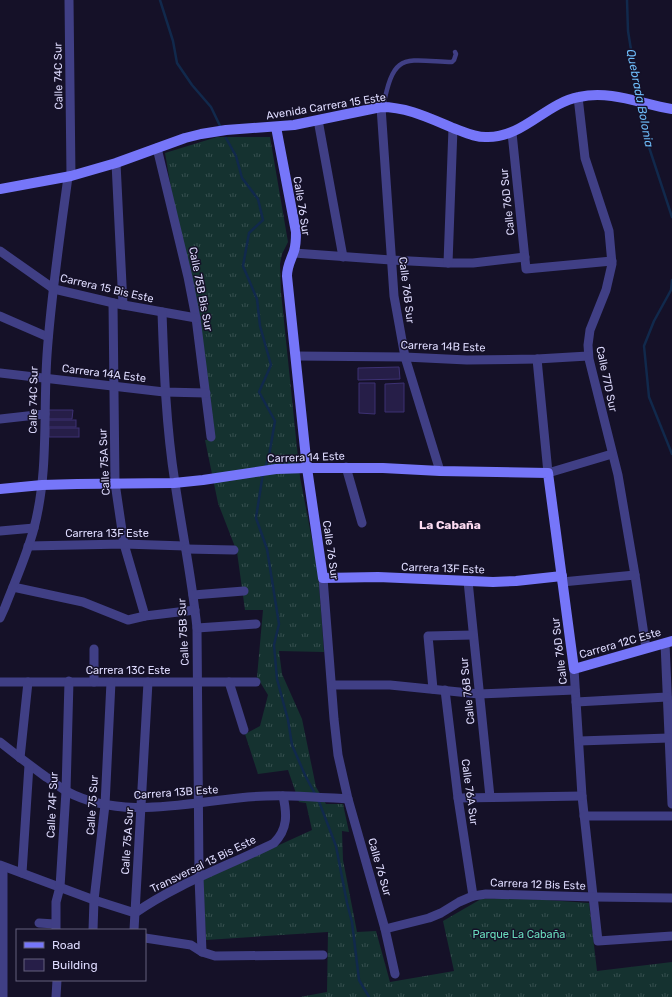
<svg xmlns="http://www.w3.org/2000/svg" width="672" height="997" font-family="Rubik,sans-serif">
<defs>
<pattern id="grass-tufts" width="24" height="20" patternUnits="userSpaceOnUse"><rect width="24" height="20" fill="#153230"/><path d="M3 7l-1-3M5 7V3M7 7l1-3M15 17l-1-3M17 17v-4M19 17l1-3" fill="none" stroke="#374f4f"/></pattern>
</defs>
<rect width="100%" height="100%" fill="#151128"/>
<polygon fill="url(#grass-tufts)" points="217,137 270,137 288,242 282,254 280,264 281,292 300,477 318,571 324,652 279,651 282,674 302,719 316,787 326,804 343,804 349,832 342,831 343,860 357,932 376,931 390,982 454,971 443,921 481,899 518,898 589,903 597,971 672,962 672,997 300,997 327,992 328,932 206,940 203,880 312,830 306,803 299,802 288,770 258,774 245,734 260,726 268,695 257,677 263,610 245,610 237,552 218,503 205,440 214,439 165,153"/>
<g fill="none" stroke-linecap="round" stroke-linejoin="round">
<g stroke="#11294c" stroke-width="2.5">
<polyline points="160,0 173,41 177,63 192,85 211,107 221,128"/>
<polyline points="627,0 628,31 639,99"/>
<polyline points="640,105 646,138 672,217"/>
<polyline points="226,138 236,156 242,178 258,199 263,220 249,233 243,266 257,299 260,326 271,365 259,392 275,421 269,456 265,468"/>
<polyline points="672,280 671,290 654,321 644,346 649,397 672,454"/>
<polyline points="263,473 256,518 267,549 279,624 274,645 277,679 288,720 292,745 305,775 315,794"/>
<polyline points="318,799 336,846 347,903 352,922 359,980 369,997"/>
</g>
</g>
<g fill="#261e48" stroke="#3d3173">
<polygon points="399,367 400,379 358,380 358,368"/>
<polygon points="359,383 375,383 375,414 359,413"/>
<polygon points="404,383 404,412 385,412 385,384"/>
<polygon points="48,410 73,410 72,419 48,419"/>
<rect x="48" y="420" width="28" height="7"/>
<rect x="49" y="428" width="30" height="9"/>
</g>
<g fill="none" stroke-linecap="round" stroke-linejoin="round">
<path stroke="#403f85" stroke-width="4.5" d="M383 107C394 52 402 60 452 62L454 60 456 54 455 52"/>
<g stroke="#403f85" stroke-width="9">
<polyline points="69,0 71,176"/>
<polyline points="578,97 585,158 609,231 612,264 606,290 590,330 588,345 589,359 618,475 635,575 646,648"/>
<polyline points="381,107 394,296 405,357 440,471"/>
<polyline points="318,120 343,257"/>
<polyline points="512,133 526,269 612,261"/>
<polyline points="157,148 188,277 196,318 211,437"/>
<polyline points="116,163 123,305"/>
<polyline points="0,251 54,289 118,304 196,318"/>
<polyline points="294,253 391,260 448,263 473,263 525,257"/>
<polyline points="448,263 453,128"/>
<polyline points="113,303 115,483 124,544 145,616"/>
<path d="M162 312C164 370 166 426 175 483 182 531 192 579 197 628L199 877 202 952"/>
<polyline points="0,316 48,337"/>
<polyline points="296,356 405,357 467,360 537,359 588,356"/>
<polyline points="537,359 548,473 612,454"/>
<polyline points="0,373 164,392 206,393"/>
<polyline points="0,419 45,414"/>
<polyline points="346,467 362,523"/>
<polyline points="0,531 34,528"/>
<polyline points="28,546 124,544 185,546"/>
<polyline points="186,549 234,550"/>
<polyline points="323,578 334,719 338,755 348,799 385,929 395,974"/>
<polyline points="468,581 490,797"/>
<polyline points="562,582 635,575"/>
<polyline points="13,587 83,602 128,620 145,616 195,610"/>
<polyline points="193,595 244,591"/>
<path d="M0 618 5 607C15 581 27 555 34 528 49 471 43 413 47 355 51 296 60 236 68 177"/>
<polyline points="197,628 256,624"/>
<polyline points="665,643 672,804"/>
<polyline points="574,669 582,796 598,941 672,936"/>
<polyline points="0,682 256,682"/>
<polyline points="94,682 94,649"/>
<polyline points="229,682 244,730"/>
<polyline points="332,685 390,685 479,694 575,690"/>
<polyline points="433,689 428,636 473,635"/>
<polyline points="445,690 458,798 473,896"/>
<polyline points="576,702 667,697"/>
<polyline points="579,741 669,738"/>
<path d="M0 742C15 754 31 766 46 777 53 781 59 787 66 791 121 821 189 802 248 797 282 794 315 797 348 799"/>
<polyline points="20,758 28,682"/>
<polyline points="458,798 582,796"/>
<polyline points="584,816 672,816"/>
<path d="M0 865 94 900 135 913C178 883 228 866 274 843 288 829 287 814 283 796"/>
<polyline points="22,873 29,765"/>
<polyline points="39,923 55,924"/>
<polyline points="385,929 429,918 441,913 459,902 473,896 486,894 594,897 672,898"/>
<polyline points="56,930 56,902 60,887 66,791 69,681"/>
<polyline points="93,930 94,900 105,805 111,682"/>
<polyline points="134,930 148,682"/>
<polyline points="145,938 191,945 202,952 215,956 323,955"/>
<polyline points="3,997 3,867"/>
<polyline points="56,997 57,980"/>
</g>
<g stroke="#7676f9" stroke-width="10">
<path d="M276 127 296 232C296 238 296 245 294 251 291 260 287 266 287 276L307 468 323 578 378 577 493 582 516 581 562 576"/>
<path d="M0 189 71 176 116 163 185 138 201 134 226 130 294 125 381 107C407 107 429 118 453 128 464 132 476 138 488 137 524 137 546 103 579 97 611 90 641 104 672 109"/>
<polyline points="0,489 42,485 77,484 174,483 203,480 276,469 307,468 383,468 440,471 548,473 574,669 672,641"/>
</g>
</g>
<g text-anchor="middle" stroke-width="3" stroke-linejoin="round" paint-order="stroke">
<g font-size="11" fill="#dddafd" stroke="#151128">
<text transform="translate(58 76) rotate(-91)" y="4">Calle 74C Sur</text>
<text transform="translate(326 106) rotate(-9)" y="4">Avenida Carrera 15 Este</text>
<text transform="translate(507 202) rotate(-96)" y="4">Calle 76D Sur</text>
<text transform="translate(302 206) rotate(81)" y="4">Calle 76 Sur</text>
<text transform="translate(107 288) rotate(13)" y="4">Carrera 15 Bis Este</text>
<text transform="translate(201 289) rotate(79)" y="4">Calle 75B Bis Sur</text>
<text transform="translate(407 290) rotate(83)" y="4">Calle 76B Sur</text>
<text transform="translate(443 346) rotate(2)" y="4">Carrera 14B Este</text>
<text transform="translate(104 373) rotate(7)" y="4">Carrera 14A Este</text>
<text transform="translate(607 379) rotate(78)" y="4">Calle 77D Sur</text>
<text transform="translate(33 400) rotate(-89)" y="4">Calle 74C Sur</text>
<text transform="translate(306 457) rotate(-2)" y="4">Carrera 14 Este</text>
<text transform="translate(104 462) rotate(-93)" y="4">Calle 75A Sur</text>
<text x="107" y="537">Carrera 13F Este</text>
<text transform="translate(331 550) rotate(82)" y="4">Calle 76 Sur</text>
<text transform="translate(443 568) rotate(2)" y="4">Carrera 13F Este</text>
<text transform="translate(183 632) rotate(-93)" y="4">Calle 75B Sur</text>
<text transform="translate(620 643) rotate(-16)" y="4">Carrera 12C Este</text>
<text transform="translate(559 651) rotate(-97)" y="4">Calle 76D Sur</text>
<text x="128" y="674">Carrera 13C Este</text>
<text transform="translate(467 691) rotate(-96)" y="4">Calle 76B Sur</text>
<text transform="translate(176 792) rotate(-4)" y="4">Carrera 13B Este</text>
<text transform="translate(470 792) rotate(82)" y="4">Calle 76A Sur</text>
<text transform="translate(52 805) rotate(-87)" y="4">Calle 74F Sur</text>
<text transform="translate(92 805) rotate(-86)" y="4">Calle 75 Sur</text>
<text transform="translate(127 841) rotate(-86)" y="4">Calle 75A Sur</text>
<text transform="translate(203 864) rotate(-26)" y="4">Transversal 13 Bis Este</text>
<text transform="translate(380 867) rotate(74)" y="4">Calle 76 Sur</text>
<text transform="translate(538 884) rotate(2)" y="4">Carrera 12 Bis Este</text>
</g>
<g font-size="11" fill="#68dbbc" stroke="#151128">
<text x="519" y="938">Parque La Cabaña</text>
</g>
<g font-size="12" font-style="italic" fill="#6dbbf8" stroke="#151128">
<text transform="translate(640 98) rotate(79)" y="4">Quebrada Bolonia</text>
</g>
<g font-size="12" font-weight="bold" fill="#fddcf2" stroke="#151128">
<text x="450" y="529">La Cabaña</text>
</g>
</g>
<rect x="16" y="929" width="130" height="52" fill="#151128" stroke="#65617d"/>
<rect x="24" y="942" width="20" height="6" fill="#7676f9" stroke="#65617d"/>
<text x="52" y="949" font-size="12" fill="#dddafd">Road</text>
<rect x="24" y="959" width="20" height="12" fill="#261e48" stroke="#65617d"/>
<text x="52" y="969" font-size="12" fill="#dddafd">Building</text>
</svg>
